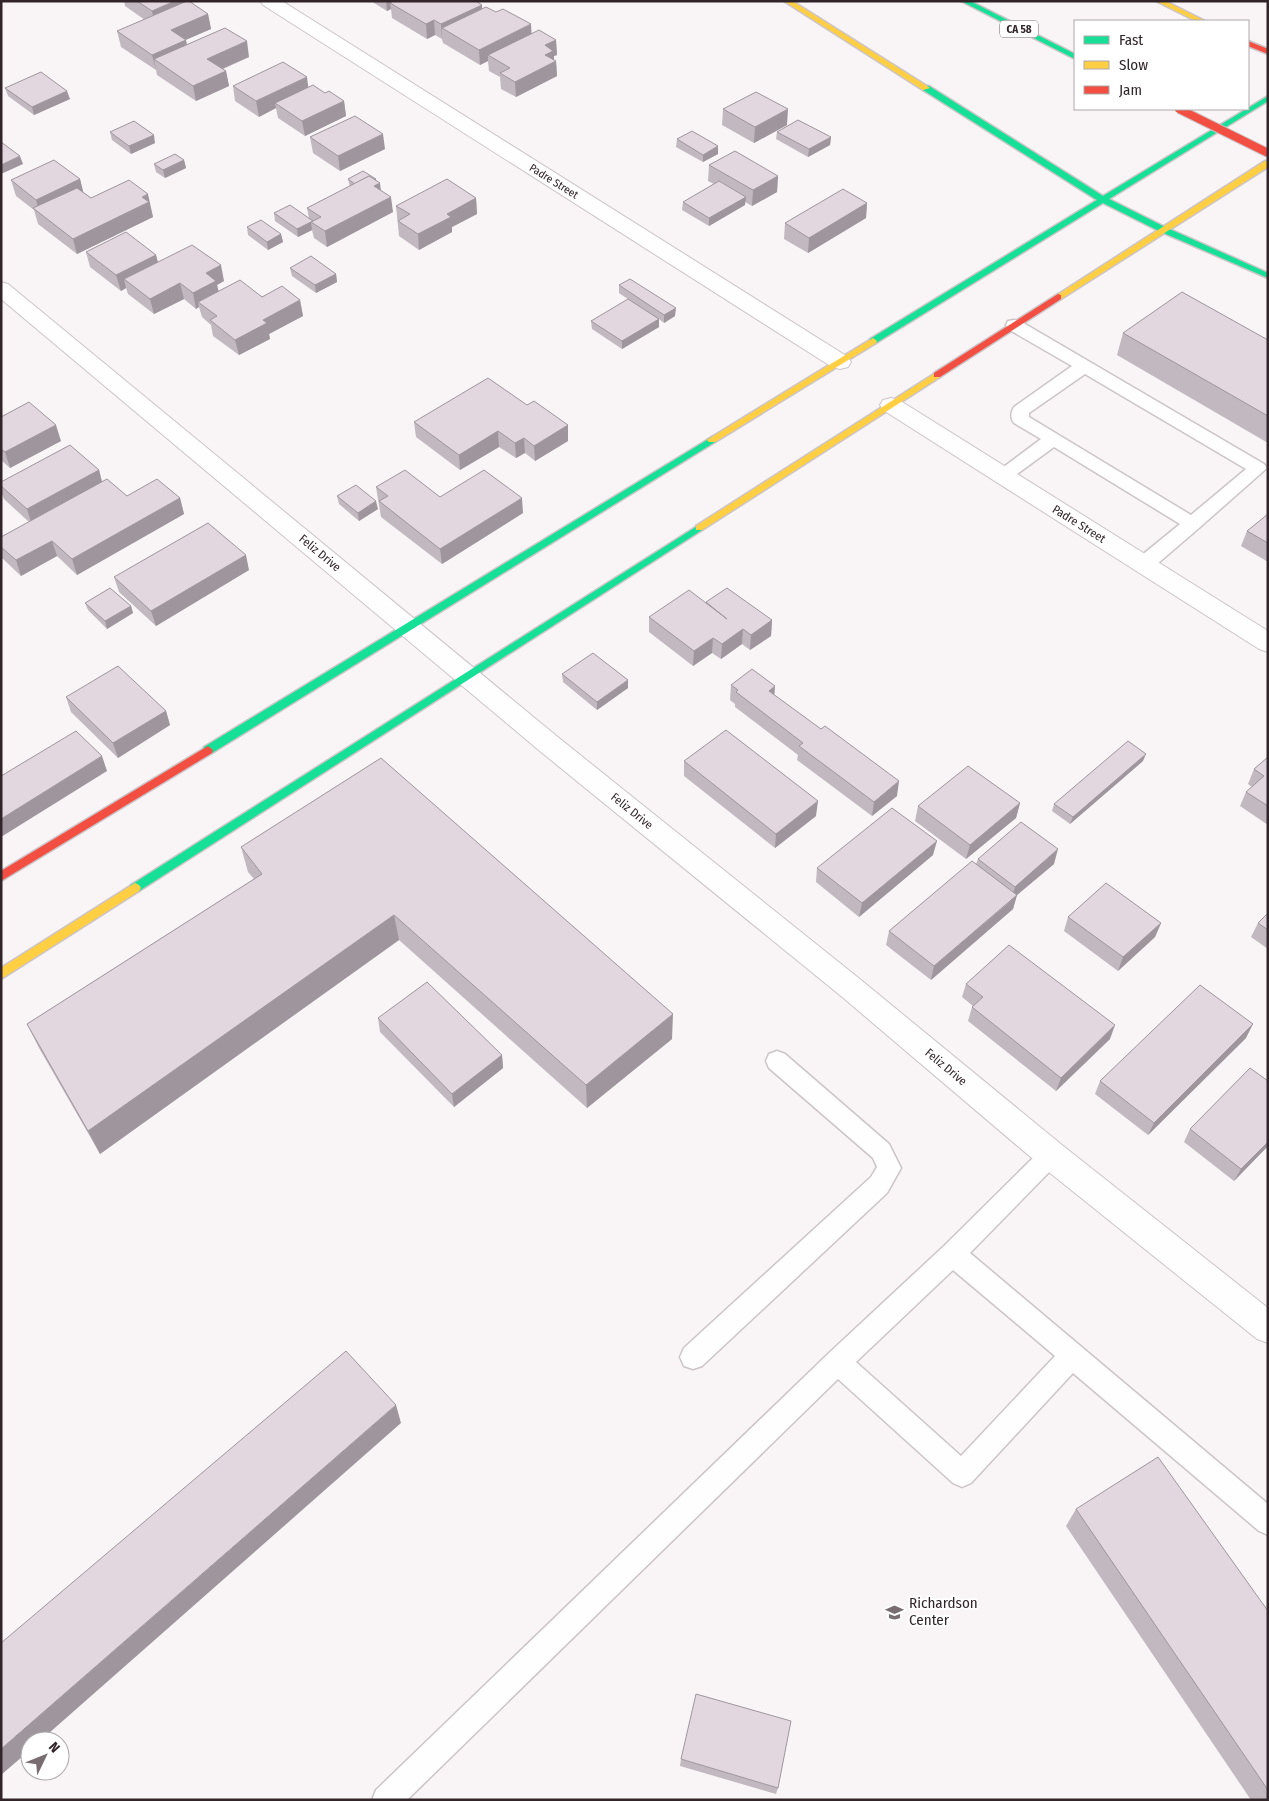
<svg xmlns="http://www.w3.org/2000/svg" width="1269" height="1801" font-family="'Fira Sans Condensed',sans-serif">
<rect width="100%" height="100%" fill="#f9f5f6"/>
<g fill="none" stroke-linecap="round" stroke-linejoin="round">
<defs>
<g id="lane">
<path d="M1014 320 1020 321 1264 464 1267 468 1199 528 1150 570 1143 571 1136 570 1134 565 1136 560 1180 524 1054 447 1009 480 1003 482 997 480 994 476 997 472 1041 439 1014 423C1010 418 1011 412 1014 407L1072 366 1008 329 1006 325 1008 321ZM1085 374 1246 469 1191 515 1029 417V413Z"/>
<polygon points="777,1051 785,1054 889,1144 901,1168 887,1193 702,1366 693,1369 684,1366 680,1357 684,1348 871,1177 877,1167 873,1158 769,1068 766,1061 769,1054"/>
<path d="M1051 1145 1059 1148 1063 1155 1059 1162 970 1253 1268 1504V1535L1259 1531 1073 1373 971 1483 962 1487 953 1483 838 1379 407 1800H372L376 1790 829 1353 944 1246 1043 1148ZM953 1270 1055 1356 961 1456 856 1362Z"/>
</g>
<g id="street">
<polygon points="260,1 282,1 848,357 851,362 848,367 840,369 832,367 263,5"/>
<polygon points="1,282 8,284 559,738 861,980 1062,1145 1268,1308 1268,1343 1257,1339 1040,1165 841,996 541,752 1,299"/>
<polygon points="891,398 899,400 1268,631 1268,652 1259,649 883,410 880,405 883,400"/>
</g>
<g id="fast">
<polygon points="961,1 970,1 1075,54 1075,59"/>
<polygon points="923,86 929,86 1103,196 1268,96 1268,101 1109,199 1165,227 1268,273 1268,278 1159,231 1103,203 876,343 870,343 870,339 1097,200 923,90"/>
<polygon points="712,437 717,440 715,442 212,753 204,753 203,750 204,747"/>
<polygon points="699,525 704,528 702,530 139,891 131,891 129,888 131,885"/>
</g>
<g id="slow">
<polygon points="784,1 792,1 930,88 923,90"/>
<polygon points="1156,1 1165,1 1205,21 1196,21"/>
<polygon points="1265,161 1268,161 1268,167 1061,299 1055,299 1054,297"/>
<polygon points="873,338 877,341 876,343 715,442 709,442 707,440"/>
<polygon points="937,372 941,375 940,377 702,530 696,530 696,526"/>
<polygon points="135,883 139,885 141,888 139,891 1,979 1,968"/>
</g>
<g id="jam">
<polygon points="1248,41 1268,49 1268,54 1248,46"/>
<polygon points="1058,294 1061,295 1061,299 940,377 934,377 934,373"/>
<polygon points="208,746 213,750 212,753 1,881 1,871"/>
</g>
</defs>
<use href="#lane" stroke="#ccc4c7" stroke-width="3"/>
<use href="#street" stroke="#ccc4c7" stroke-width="2"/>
<use href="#fast" stroke="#ccc4c7" stroke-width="3"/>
<use href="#slow" stroke="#ccc4c7" stroke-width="3"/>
<use href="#jam" stroke="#ccc4c7" stroke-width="3"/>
<use href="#lane" fill="#fefefe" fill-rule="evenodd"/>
<use href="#street" fill="#fefefe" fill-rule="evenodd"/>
<use href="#fast" fill="#16e098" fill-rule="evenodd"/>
<use href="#slow" fill="#ffcf43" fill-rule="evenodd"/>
<use href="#jam" fill="#f24e42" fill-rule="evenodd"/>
<defs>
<polyline id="jam-bridge" points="1179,109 1268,153"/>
</defs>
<use href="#jam-bridge" stroke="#ccc4c7" stroke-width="10" stroke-linecap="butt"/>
<use href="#jam-bridge" stroke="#f24e42" stroke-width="8"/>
</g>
<g fill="#c2b8c0">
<polygon points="124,1 185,1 185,2 208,14 211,29 185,40 187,45 249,57 223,69 226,71 229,86 196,101 157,75 156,70 121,47 117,31 145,20 125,6"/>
<polygon points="371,1 476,1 482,5 482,9 532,34 556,40 557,55 554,56 554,60 556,61 557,76 516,97 501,89 500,77 489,71 488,61 480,65 443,43 442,39 435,35 427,39 392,18 391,9 387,11"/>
<polygon points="233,86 308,87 344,101 346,116 305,136 278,118 276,108 259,117 235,101"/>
<polygon points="5,88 70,99 34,115 8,96"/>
<polygon points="723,109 787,125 754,143 722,125"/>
<polygon points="110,132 155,143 131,154 112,140"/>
<polygon points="777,132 831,137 830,145 808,157 776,139"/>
<polygon points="310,137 385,149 340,171 313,153"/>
<polygon points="677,139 718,146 718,154 703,162 676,147"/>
<polygon points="184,160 186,168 165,178 156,172 154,164"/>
<polygon points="709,165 778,176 777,192 752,206 745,202 745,205 709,226 682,210 683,202 714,184 708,181"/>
<polygon points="80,179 83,192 91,198 152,210 151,210 153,217 77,254 38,224 34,210 16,196 11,180"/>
<polygon points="348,179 376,181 393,212 327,247 314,238 312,230 298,237 275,221 274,213 309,218 307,208 350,187"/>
<polygon points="476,198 477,214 452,227 452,232 419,250 399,236 396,206"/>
<polygon points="867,203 866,218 808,253 784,239 785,223"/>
<polygon points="247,227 281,234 283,242 268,250 248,235"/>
<polygon points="86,252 156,255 158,262 224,281 217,285 218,291 300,300 303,316 269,334 270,339 239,355 213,336 211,325 202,317 199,307 196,309 184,299 154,314 128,294 126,288 121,291 90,267"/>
<polygon points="290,268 336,274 337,282 316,293 292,276"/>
<polygon points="619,285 675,316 664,323 659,319 659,327 622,349 592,329 591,321 638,306 619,293"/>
<polygon points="1123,333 1268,340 1268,443 1117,355"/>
<polygon points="527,405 568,425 568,441 535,461 525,453 516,458 499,447 460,470 416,437 414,422"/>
<polygon points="1,417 61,441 10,468 1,460"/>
<polygon points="99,470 102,482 127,496 180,498 184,514 77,575 57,556 21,576 1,557 1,537 29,522 4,499 1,492 1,482"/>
<polygon points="376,487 440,497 523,513 442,564 381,517"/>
<polygon points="337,496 378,509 359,521 339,504"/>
<polygon points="1268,514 1268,562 1241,546 1247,531"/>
<polygon points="249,570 156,626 119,592 114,577"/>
<polygon points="706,602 772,620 771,636 750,650 742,644 721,659 712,653 693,666 649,632 649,617 706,603"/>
<polygon points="85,603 131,606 133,613 107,629 88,610"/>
<polygon points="562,674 628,688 597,710 563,682"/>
<polygon points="731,685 774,695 897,796 872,816 797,760 798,755 735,707 735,704 730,700"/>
<polygon points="66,697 166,711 170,725 118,758 71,712"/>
<polygon points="1268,757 1268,825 1240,806 1246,792 1252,787 1248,784 1254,769"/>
<polygon points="684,761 816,816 775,848 684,776"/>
<polygon points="1143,761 1070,824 1052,811 1054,804"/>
<polygon points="1020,803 1016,818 966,859 915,821 918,806"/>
<polygon points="241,847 672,1039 587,1108 399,940 100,1154 39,1048 27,1024 254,879 248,872"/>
<polygon points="933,855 859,917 816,882 817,868"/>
<polygon points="978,859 1054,864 1017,895 1013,909 931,980 886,945 889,931 976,864"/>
<polygon points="1268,913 1268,949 1251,937 1258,923"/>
<polygon points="1068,917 1161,923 1155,937 1118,971 1064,931"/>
<polygon points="966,984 1110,1039 1056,1091 968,1021 972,1007 973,1006 962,997"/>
<polygon points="378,1018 502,1055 503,1068 454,1107 380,1032"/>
<polygon points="1246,1038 1148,1135 1095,1094 1100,1081"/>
<polygon points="1268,1081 1268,1146 1234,1181 1184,1142 1190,1129"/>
<polygon points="1076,1509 1268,1611 1268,1800 1251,1800 1066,1526"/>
<polygon points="681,1759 778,1788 776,1794 680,1766"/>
</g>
<g fill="#9e969c">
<polygon points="175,1 185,1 187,12 155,26 152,11"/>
<polygon points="386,1 407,1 390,3 391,9 387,11"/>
<polygon points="482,5 483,20 442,28 442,39 441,24"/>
<polygon points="208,14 211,29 174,45 171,30"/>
<polygon points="434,20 435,35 427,39 426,24"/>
<polygon points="531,24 532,40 488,55 488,61 480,65 479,50"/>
<polygon points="186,40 189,56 154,59 156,70 152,55"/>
<polygon points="556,40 557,55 554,56 554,62 556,61 557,76 516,97 515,82 545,45"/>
<polygon points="247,41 249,57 210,74 207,59"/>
<polygon points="226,71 229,86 196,101 193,86"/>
<polygon points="307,77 309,93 275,103 276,108 259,117 256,101"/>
<polygon points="67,91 70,99 34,115 32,107"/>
<polygon points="344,101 346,116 305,136 302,121"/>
<polygon points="788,109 787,125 754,143 755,127"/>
<polygon points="383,134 385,149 340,171 338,156"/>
<polygon points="154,135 155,143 131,154 129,146"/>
<polygon points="831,137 830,145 808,157 809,149"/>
<polygon points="718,146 718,154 703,162 703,155"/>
<polygon points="20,156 23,164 1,174 1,165"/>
<polygon points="184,160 186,168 165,178 163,170"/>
<polygon points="778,176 777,192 752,206 753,190"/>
<polygon points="80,179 84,195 40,214 36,200"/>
<polygon points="376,179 377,184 380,183 382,199 361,195"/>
<polygon points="148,194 153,217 77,254 73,239"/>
<polygon points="391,197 393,212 327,247 325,231"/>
<polygon points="746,197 745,205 709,226 709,218"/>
<polygon points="476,198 477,214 452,227 452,232 419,250 418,234 447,214"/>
<polygon points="867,203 866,218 808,253 809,238"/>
<polygon points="311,222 312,230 298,237 297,229"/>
<polygon points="281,234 283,242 268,250 267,242"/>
<polygon points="156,255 160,271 124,279 126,288 121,291 116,275"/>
<polygon points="221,265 224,281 217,285 220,296 198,302 199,307 196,309 193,293 206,273"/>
<polygon points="336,274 337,282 316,293 315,285"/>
<polygon points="180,283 184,299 154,314 150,299"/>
<polygon points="300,300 303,316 269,334 270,339 239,355 235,340 263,320"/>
<polygon points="676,308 675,316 664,323 664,315"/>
<polygon points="659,319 659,327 622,349 622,341"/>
<polygon points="56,425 61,441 10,468 5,452"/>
<polygon points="568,425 568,441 535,461 534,446"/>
<polygon points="498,431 499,447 460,470 459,455"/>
<polygon points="524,438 525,453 516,458 515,443"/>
<polygon points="99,470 103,486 32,525 27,509"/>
<polygon points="180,498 184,514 77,575 72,559"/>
<polygon points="522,498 523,513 442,564 440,549"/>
<polygon points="376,501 378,509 359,521 358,513"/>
<polygon points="52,541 57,556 21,576 16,560"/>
<polygon points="246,555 249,570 156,626 151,611"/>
<polygon points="131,606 133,613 107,629 105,621"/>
<polygon points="772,620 771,636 750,650 751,635"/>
<polygon points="743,629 742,644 721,659 722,644"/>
<polygon points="713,638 712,653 693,666 694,651"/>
<polygon points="628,680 628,688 597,710 597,702"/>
<polygon points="775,686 774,701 769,691"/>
<polygon points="166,711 170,725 118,758 113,743"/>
<polygon points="1146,754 1143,761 1070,824 1073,817"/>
<polygon points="102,756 107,771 1,837 1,819"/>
<polygon points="899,781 897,796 872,816 874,802"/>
<polygon points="818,801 816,816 775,848 776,834"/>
<polygon points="1020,803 1016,818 966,859 970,845"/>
<polygon points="937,841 933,855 859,917 862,903"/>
<polygon points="1058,849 1054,864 1017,895 1013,909 931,980 934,966 1011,901 1015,887"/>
<polygon points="394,915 399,940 100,1154 88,1131"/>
<polygon points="1161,923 1155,937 1118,971 1123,957"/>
<polygon points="673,1014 672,1039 587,1108 586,1085"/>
<polygon points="1253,1024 1246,1038 1148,1135 1154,1123"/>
<polygon points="1115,1025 1110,1039 1056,1091 1061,1078"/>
<polygon points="502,1055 503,1068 454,1107 452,1094"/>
<polygon points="1268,1142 1268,1146 1234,1181 1241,1169"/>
<polygon points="396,1405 401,1423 40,1741 30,1741 30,1750 1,1775 1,1749"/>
</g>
<g fill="#e2d6df" stroke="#9e969c">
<polygon points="137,1 175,1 152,11"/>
<polygon points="187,1 189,1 208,14 171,30 186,40 152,55 117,31"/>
<polygon points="393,1 476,1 482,5 441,24 434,20 426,24 390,3"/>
<polygon points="486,7 496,12 503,9 531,24 479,50 442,28"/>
<polygon points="225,28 247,41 207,59 226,71 193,86 154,59"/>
<polygon points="539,30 556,40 545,45 553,51 545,55 556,61 515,82 500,73 510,68 488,55"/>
<polygon points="283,62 307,77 256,101 233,86"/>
<polygon points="41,72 67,91 32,107 5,88"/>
<polygon points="313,85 325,93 329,91 344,101 302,121 275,103"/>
<polygon points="756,92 788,109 755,127 723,109"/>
<polygon points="355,116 383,134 338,156 310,137"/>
<polygon points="798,120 831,137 809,149 777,132"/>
<polygon points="134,121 154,135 129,146 110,132"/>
<polygon points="692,131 718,146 703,155 677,139"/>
<polygon points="1,142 20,156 1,165"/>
<polygon points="735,151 778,176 753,190 709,165"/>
<polygon points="175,154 184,160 163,170 154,164"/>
<polygon points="54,160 80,179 36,200 11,180"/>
<polygon points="363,171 376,179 375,180 369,176 355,184 348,179"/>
<polygon points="369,176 380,183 374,186 391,197 325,231 311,222 321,217 307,208"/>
<polygon points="447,179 476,198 447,214 451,217 418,234 398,221 410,214 396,206"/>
<polygon points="129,180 148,194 142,197 149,202 73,239 33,208 77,188 91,198"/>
<polygon points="719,181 746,197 709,218 683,202"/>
<polygon points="843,189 867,203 809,238 785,223"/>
<polygon points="290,205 313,221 297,229 274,213"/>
<polygon points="261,220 281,234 267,242 247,227"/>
<polygon points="126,232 156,255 116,275 86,252"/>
<polygon points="192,245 221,265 206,273 216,281 193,293 180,283 150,299 124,279"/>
<polygon points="311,256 336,274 315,285 290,268"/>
<polygon points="630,279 676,308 664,315 619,285"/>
<polygon points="240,280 262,297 282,286 300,300 263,320 267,323 235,340 210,320 217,316 198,302"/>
<polygon points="1182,292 1268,340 1268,416 1123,333"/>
<polygon points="628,299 659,319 622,341 591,321"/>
<polygon points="488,378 527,405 534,401 568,425 534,446 524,438 515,443 498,431 459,455 414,422"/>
<polygon points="29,402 56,425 5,452 1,449 1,417"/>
<polygon points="70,445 99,470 27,509 1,486 1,482"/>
<polygon points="405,470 440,497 484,470 522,498 440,549 379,501 388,496 376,487"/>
<polygon points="107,479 127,496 157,479 180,498 72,559 52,541 16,560 1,547 1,537"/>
<polygon points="356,485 376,501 358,513 337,496"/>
<polygon points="1268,514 1268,543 1247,531"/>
<polygon points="208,523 246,555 151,611 114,577"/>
<polygon points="110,588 131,606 105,621 85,603"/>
<polygon points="727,588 772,620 751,635 743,629 722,644 713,638 694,651 649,617 689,590 727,619 706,602"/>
<polygon points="593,653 628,680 597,702 562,674"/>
<polygon points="118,666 166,711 113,743 66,697"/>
<polygon points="752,669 775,686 769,691 821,729 825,726 899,781 874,802 799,746 803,743 736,692 738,690 731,685"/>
<polygon points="726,730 818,801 776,834 684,761"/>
<polygon points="76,731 102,756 1,819 1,776"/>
<polygon points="1128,741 1146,754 1073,817 1054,804"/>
<polygon points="1268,757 1268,806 1246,792 1264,776 1254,769"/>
<polygon points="381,758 673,1014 586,1085 394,915 88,1131 27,1024 262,874 241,847"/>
<polygon points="968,766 1020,803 970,845 918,806"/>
<polygon points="892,808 937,841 862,903 817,868"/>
<polygon points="1021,822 1058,849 1015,887 978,859"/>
<polygon points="972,861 1017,895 934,966 889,931"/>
<polygon points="1106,883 1161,923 1123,957 1068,917"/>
<polygon points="1268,913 1268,930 1258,923"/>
<polygon points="1009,945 1115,1025 1061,1078 972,1007 983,997 966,984"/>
<polygon points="427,982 502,1055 452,1094 378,1018"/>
<polygon points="1200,985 1253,1024 1154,1123 1100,1081"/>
<polygon points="1250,1068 1268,1081 1268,1142 1241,1169 1190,1129"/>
<polygon points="346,1351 396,1405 1,1749 1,1643"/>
<polygon points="1158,1457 1268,1611 1268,1790 1076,1509"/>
<polygon points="696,1694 791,1721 778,1788 681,1759"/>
</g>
<defs>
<symbol id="school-bare" viewBox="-9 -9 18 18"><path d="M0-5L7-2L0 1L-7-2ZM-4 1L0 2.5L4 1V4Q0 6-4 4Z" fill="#786e71" stroke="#fff" stroke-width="2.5" paint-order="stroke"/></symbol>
</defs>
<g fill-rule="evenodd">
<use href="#school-bare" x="882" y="1600" width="25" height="25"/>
</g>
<g text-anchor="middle" stroke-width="4" stroke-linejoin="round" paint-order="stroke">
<rect fill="#fff" stroke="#706669" stroke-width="1" x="1000" y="20.5" width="38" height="17" rx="4"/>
<g font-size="11" font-weight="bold" fill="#322529">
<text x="1019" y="33">CA 58</text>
</g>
<g font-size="11" fill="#322529" stroke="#fff">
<text transform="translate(554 181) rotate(32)" y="4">Padre Street</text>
</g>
<g font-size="12" fill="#322529" stroke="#fff">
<text transform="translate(1079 524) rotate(32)" y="4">Padre Street</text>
<text transform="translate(320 553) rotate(40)" y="4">Feliz Drive</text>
<text transform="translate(632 811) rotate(39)" y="4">Feliz Drive</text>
<text transform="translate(946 1067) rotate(40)" y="4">Feliz Drive</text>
</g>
<g font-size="15" fill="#322529" stroke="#fff" text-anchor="start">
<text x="909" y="1608">Richardson<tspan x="909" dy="17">Center</tspan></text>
</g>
</g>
<rect width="1269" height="1801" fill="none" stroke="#322529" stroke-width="5"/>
<rect x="1074" y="20" width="175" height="90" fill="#ffffff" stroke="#ada8a9"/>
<rect x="1084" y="36" width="25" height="8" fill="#16e098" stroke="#ada8a9"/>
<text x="1119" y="45" font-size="15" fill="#322529">Fast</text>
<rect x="1084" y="61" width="25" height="8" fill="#ffcf43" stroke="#ada8a9"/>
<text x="1119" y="70" font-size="15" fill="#322529">Slow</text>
<rect x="1084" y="86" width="25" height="8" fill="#f24e42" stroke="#ada8a9"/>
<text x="1119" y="95" font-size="15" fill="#322529">Jam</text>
<g transform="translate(45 1756) rotate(47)"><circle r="24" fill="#ffffff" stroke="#ada8a9"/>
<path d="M0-4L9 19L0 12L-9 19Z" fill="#786e71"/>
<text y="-8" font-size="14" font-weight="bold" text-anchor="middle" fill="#322529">N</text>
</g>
</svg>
